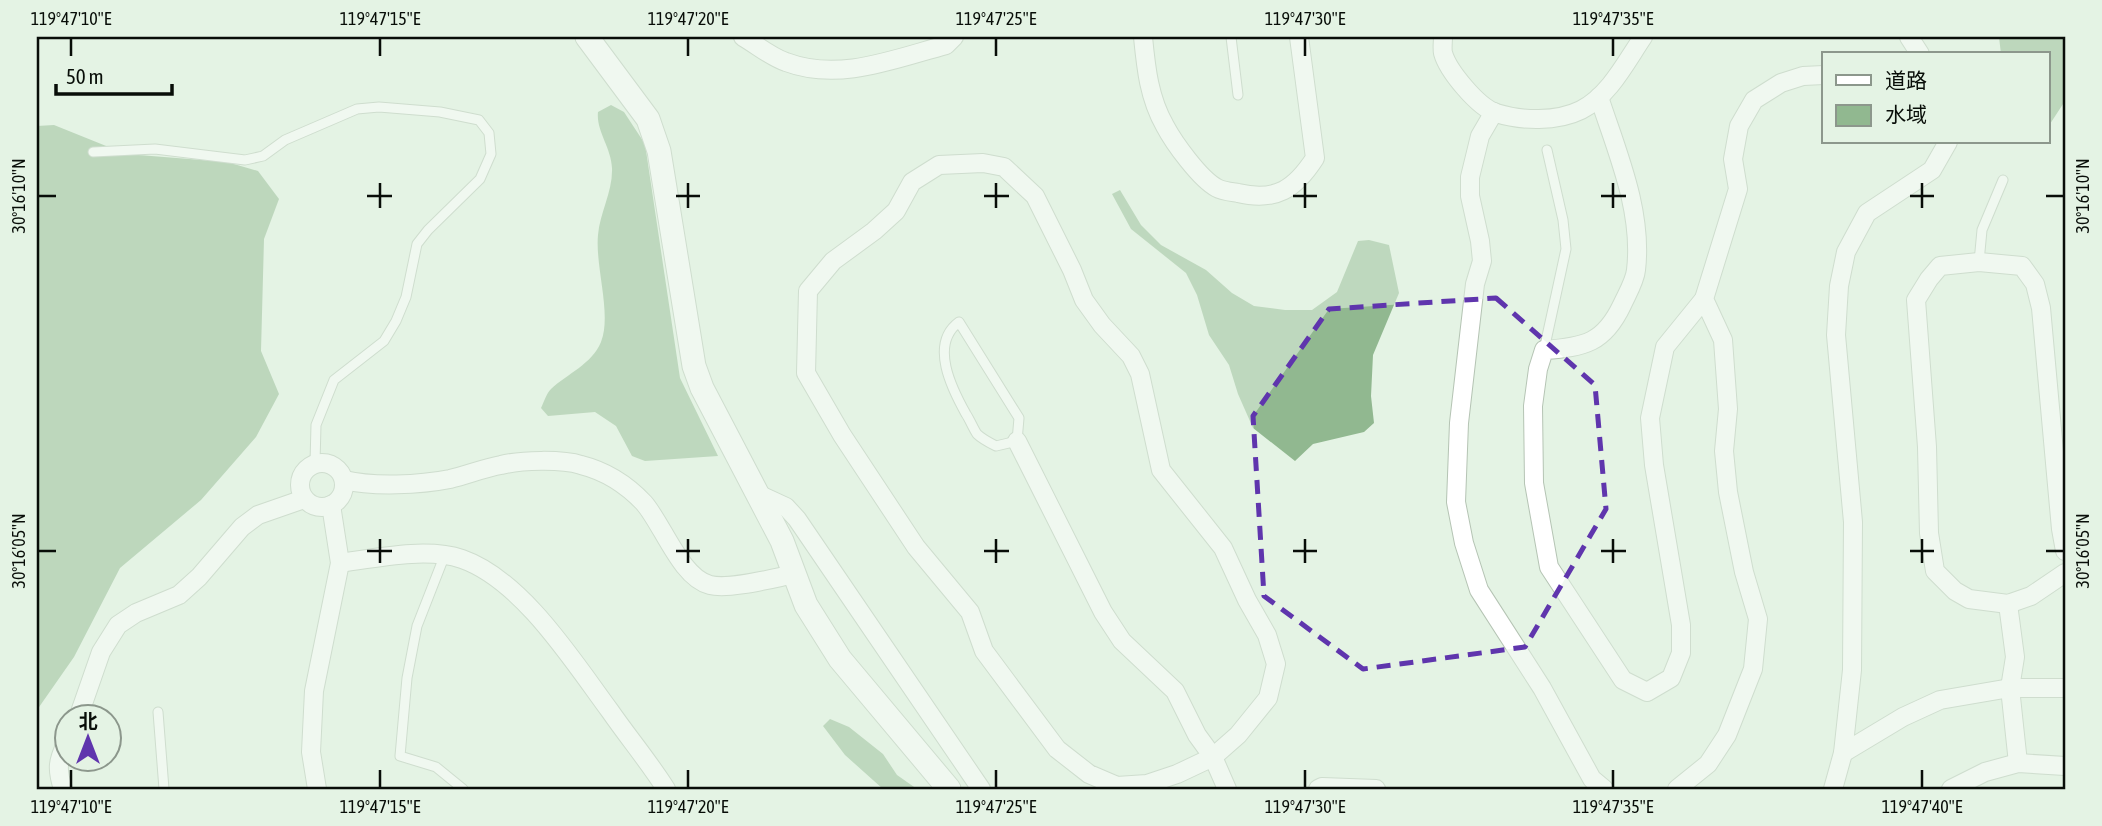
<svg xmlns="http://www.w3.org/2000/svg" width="2102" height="826" font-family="'Asap Condensed','Noto Sans SC',sans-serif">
<rect width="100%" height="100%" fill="#e4f3e4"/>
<g fill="#8eb58d">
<polygon points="1999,37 2065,37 2065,101 2048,127 2048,54 2001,54"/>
<polygon points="54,125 126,154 227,162 258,171 279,199 264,239 261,351 279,394 256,437 201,500 120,568 74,657 37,710 37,126"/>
</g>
<g fill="#91b890">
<path d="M611 105 624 112 645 144 680 378 718 456 645 461 632 456 616 426 595 412 548 416 541 408C544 402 546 394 551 389 567 374 592 364 601 342 612 314 595 267 598 235 600 212 613 191 612 168 611 147 596 131 598 112Z"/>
<polygon points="1120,190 1141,225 1161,245 1206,270 1232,293 1254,306 1285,310 1312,310 1337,292 1358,241 1369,240 1389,245 1399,293 1373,355 1371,396 1374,423 1364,432 1313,444 1295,461 1253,428 1238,394 1229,365 1209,335 1197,295 1186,273 1131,229 1112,194"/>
<polygon points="830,719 849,727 883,754 897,775 917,789 883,789 845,755 823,726"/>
</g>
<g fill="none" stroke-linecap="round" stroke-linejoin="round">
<defs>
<g id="service">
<polyline points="1231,37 1238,95"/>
<polyline points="93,152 155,149 245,160 263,156 285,140 357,109 379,107 440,112 479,120 489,133 491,154 480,179 428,230 417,244 406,297 396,321 384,341 334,380 316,425 315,463"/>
<polyline points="1979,262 1982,230 2003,180"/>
<path d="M959 322 1019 418 1017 441 996 446C990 443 982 439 977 434 973 428 970 420 966 414 952 389 929 344 959 322Z"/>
<polyline points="1544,350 1566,249 1563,220 1547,150"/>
<polyline points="444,557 417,626 407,678 400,756 436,767 463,789"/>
<polyline points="158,712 164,789"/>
</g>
<g id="minor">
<path d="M743 37C757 45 771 57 786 62 839 82 894 59 946 45L954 37"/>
<path d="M1143 37C1146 68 1149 98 1165 126 1174 143 1200 179 1217 188 1222 191 1232 192 1238 193 1276 202 1295 189 1315 158L1299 37"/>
<path d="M1443 37C1443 42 1442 48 1443 53 1448 71 1478 107 1496 113 1521 121 1557 122 1581 110 1609 96 1626 62 1643 37"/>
<polyline points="1909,37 1920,54"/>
<path d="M1599 97C1617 152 1643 211 1636 270 1635 281 1627 294 1622 305 1604 343 1585 347 1544 350L1538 369 1533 406 1534 483 1549 567 1623 680 1647 692 1671 678 1681 653V625L1654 465 1650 418 1665 347 1704 299"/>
<polyline points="1494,112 1480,136 1470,177 1470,196 1480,241 1482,261 1475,284 1459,423 1456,502 1464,543 1479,590 1542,688 1592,779 1604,789"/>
<polygon points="983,163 1004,167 1035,196 1072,270 1084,300 1102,325 1131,356 1140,374 1161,470 1223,548 1247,600 1267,635 1276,664 1268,698 1238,735 1213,757 1177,774 1147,784 1117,786 1089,774 1057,749 984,651 970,612 916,547 842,435 806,373 808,291 833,261 874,231 896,211 912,182 939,165"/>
<polyline points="1017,441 1103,612 1122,641 1175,691 1197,735 1213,757 1227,789"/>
<circle cx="322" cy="485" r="22"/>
<path d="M344 480C373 487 420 485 450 479 467 475 484 468 501 465 521 460 562 459 581 465 605 471 627 485 644 503 663 525 681 578 710 585 729 590 774 578 795 574"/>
<polyline points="758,494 786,507 797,519 981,789"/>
<polyline points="2065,551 2061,529 2041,308 2035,284 2022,266 1979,262 1940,266 1929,279 1916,300 1927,447 1929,533 1935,571 1955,591 1969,599 2008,604 2031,596 2065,573"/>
<path d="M340 563C376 558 427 547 462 559 522 580 573 661 610 711 628 737 649 762 666 789"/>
<polyline points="2008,604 2015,657 2010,688 2018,763"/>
<polyline points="78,718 101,652 118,625 136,613 179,595 199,577 242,527 258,515 304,499"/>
<polyline points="1843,753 1903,717 1940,700 2010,688 2065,688"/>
<path d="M63 789C57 770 57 762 66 744"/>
<polyline points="317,789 311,752 314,691 340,563 331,505"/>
<polyline points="1318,789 1322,787 1376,789"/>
<polyline points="1677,789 1708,764 1727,735 1753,669 1758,619 1744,572 1728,492 1724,451 1728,409 1723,340 1704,299 1738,189 1733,159 1739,126 1754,100 1781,83 1803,76 1824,75"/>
<polyline points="1833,789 1843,753 1852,670 1853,522 1836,335 1839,286 1846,252 1867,213 1932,170 1948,142"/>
<polyline points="1951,789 1985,772 2018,763 2065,766"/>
</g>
<polyline id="tertiary" points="587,37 648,119 659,151 694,366 702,388 782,541 806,605 840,659 949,789"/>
</defs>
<use href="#service" stroke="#b5c4b4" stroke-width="11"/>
<use href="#minor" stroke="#b5c4b4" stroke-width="20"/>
<use href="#tertiary" stroke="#b5c4b4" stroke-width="25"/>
<use href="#service" stroke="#fff" stroke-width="9"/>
<use href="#minor" stroke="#fff" stroke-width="18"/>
<use href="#tertiary" stroke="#fff" stroke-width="23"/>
</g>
<path d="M0 0H2102V826H0ZM1496 298 1595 385 1606 509 1525 647 1363 669 1264 596 1253 416 1329 309Z" fill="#e4f3e4" fill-opacity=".55" fill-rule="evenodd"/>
<path fill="none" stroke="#5f35ad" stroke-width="5" stroke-dasharray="14 9" stroke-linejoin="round" d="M1496 298 1595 385 1606 509 1525 647 1363 669 1264 596 1253 416 1329 309Z"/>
<path fill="none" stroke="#080d08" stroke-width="2.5" d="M71 38V56M380 38V56M688 38V56M996 38V56M1305 38V56M1613 38V56M380 183V208M688 183V208M996 183V208M1305 183V208M1613 183V208M1922 183V208M38 196H56M367 196H392M676 196H700M984 196H1009M1293 196H1317M1601 196H1626M1910 196H1934M2046 196H2064M380 539V563M688 539V563M996 539V563M1305 539V563M1613 539V563M1922 539V563M38 551H56M367 551H392M676 551H700M984 551H1009M1293 551H1317M1601 551H1626M1910 551H1934M2046 551H2064M71 770V788M380 770V788M688 770V788M996 770V788M1305 770V788M1613 770V788M1922 770V788"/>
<rect width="2102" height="826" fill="none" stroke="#e4f3e4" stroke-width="77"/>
<rect x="1822" y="52" width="228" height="91" fill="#e4f3e4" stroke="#8c978c" stroke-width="2"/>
<rect x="1836" y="75" width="35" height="10" fill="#ffffff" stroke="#8c978c" stroke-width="2"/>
<text x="1885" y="88" font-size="21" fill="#080d08">道路</text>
<rect x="1836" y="105" width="35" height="21" fill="#91b890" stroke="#8c978c" stroke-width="2"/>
<text x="1885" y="122" font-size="21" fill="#080d08">水域</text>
<g transform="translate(88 738)"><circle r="33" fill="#e4f3e4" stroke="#8c978c" stroke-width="2"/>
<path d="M0-5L12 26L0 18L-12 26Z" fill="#5f35ad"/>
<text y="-10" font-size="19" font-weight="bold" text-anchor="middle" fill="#080d08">北</text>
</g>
<path d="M56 84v10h116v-10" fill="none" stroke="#080d08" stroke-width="3.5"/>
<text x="66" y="84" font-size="21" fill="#080d08" stroke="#e4f3e4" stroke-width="5" paint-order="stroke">50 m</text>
<rect x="38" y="38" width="2026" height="750" fill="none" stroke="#080d08" stroke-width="2.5"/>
<g font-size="18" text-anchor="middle" fill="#080d08">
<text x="71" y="25">119°47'10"E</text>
<text x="380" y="25">119°47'15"E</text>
<text x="688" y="25">119°47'20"E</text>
<text x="996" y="25">119°47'25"E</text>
<text x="1305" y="25">119°47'30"E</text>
<text x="1613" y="25">119°47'35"E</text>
<text transform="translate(19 196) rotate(-90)" y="6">30°16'10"N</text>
<text transform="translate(2083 196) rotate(-90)" y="6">30°16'10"N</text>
<text transform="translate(19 551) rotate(-90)" y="6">30°16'05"N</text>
<text transform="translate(2083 551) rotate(-90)" y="6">30°16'05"N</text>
<text x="71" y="813">119°47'10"E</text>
<text x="380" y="813">119°47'15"E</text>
<text x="688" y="813">119°47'20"E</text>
<text x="996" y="813">119°47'25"E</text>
<text x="1305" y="813">119°47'30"E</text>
<text x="1613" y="813">119°47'35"E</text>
<text x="1922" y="813">119°47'40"E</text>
</g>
</svg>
